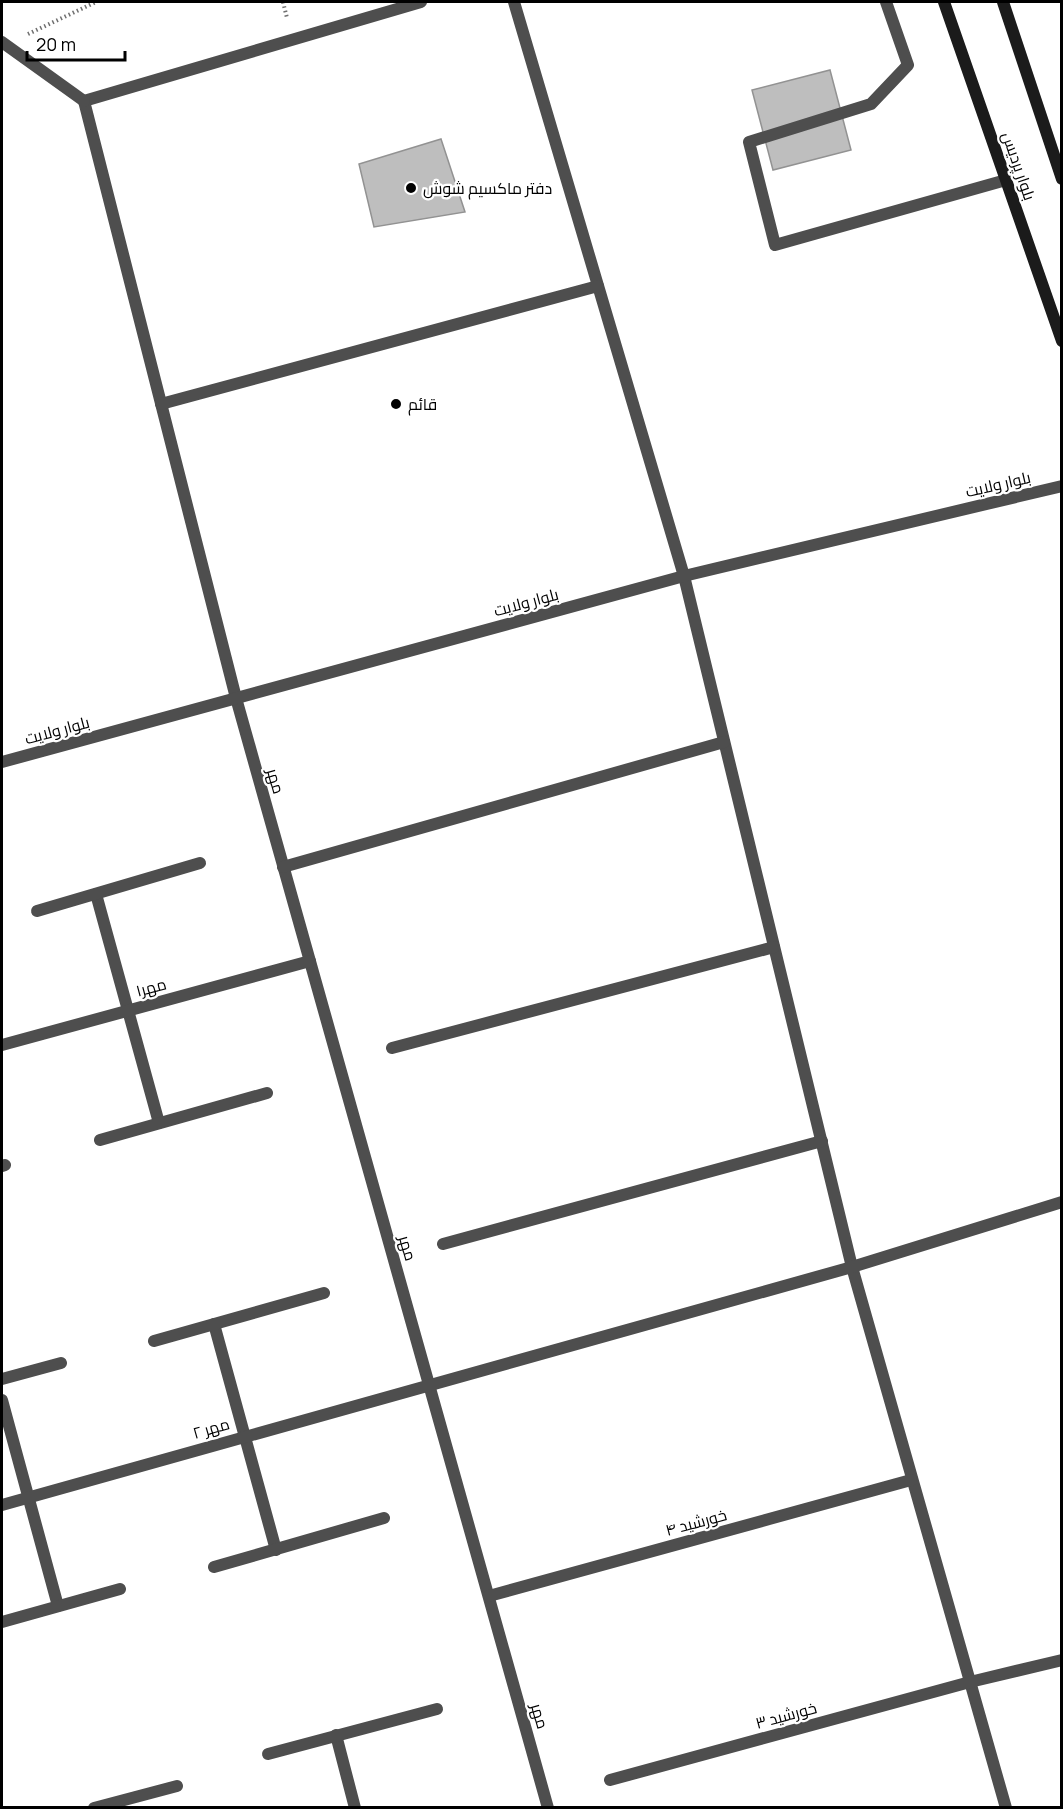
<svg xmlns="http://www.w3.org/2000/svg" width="1063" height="1809" font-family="Manrope,Cairo,sans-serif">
<rect width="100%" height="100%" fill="#fff"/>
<g fill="#bebebe" stroke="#929292" stroke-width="1.5">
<polygon points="830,70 851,150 773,170 752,90"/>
<polygon points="441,139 465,212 374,227 359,164"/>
</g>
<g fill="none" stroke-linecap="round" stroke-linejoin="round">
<g stroke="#707070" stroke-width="4" stroke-dasharray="1.5 3" stroke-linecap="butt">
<polyline points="283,2 287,18"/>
<polyline points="28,34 96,2"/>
</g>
<g stroke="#4e4e4e" stroke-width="12">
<polyline points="886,2 908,65 871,104 749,142 775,245 1006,180"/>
<polyline points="96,894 159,1123"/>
<polyline points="37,911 200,863"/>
<polyline points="100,1140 267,1093"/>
<polyline points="2,1166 5,1165"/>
<polyline points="214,1324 276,1550"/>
<polyline points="154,1341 324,1293"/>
<polyline points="2,1379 61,1363"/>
<polyline points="2,1400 58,1606"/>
<polyline points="214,1567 384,1518"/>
<polyline points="2,1622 120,1589"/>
<polyline points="336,1735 355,1808"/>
<polyline points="268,1754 437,1709"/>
<polyline points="94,1808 177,1786"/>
</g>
<g stroke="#4e4e4e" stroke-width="12">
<polyline points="421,2 84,101 236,698 548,1808"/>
<polyline points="514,2 684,576 852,1267 1006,1808"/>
<polyline points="2,42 84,101"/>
<polyline points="161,404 598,286"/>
<polyline points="2,762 684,576 1062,486"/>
<polyline points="283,867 724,742"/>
<polyline points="2,1045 310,961"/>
<polyline points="392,1048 774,947"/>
<polyline points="443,1244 822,1141"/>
<polyline points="2,1505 852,1267 1062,1202"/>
<polyline points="489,1596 911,1480"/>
<polyline points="610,1780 970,1682 1062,1660"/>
</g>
<g stroke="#1b1b1b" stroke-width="12">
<polyline points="944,2 1062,341"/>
<polyline points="1003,2 1062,179"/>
</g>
</g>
<g fill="#000" stroke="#fff" stroke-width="2">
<circle cx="411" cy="188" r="6"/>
<circle cx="396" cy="404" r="6"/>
</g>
<g text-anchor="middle" stroke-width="4.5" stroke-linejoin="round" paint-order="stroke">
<g font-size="16" fill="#000" stroke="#fff">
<text transform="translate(1019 166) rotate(71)" y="6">بلوار پردیس</text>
<text transform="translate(998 484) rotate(-13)" y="6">بلوار ولایت</text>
<text transform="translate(526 602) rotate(-15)" y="6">بلوار ولایت</text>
<text transform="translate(57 730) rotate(-15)" y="6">بلوار ولایت</text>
<text transform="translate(276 781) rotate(74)" y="6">مهر</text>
<text transform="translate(151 987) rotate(-15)" y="6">مهر۱</text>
<text transform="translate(408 1248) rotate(74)" y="6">مهر</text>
<text transform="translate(211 1428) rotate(-16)" y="6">مهر ۲</text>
<text transform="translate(696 1522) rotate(-15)" y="6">خورشید ۴</text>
<text transform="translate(786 1715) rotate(-15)" y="6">خورشید ۳</text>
<text transform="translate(540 1716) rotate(74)" y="6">مهر</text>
</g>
<g font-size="16" fill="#000" stroke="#fff" text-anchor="start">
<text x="423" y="194">دفتر ماکسیم شوش</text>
<text x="408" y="410">قائم</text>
</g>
</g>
<rect width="1063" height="1809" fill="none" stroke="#000000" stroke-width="6"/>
<path d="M27 51v9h98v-9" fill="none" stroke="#000000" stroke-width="3"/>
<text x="36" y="51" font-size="18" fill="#000000" stroke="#ffffff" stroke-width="4.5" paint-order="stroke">20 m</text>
</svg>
